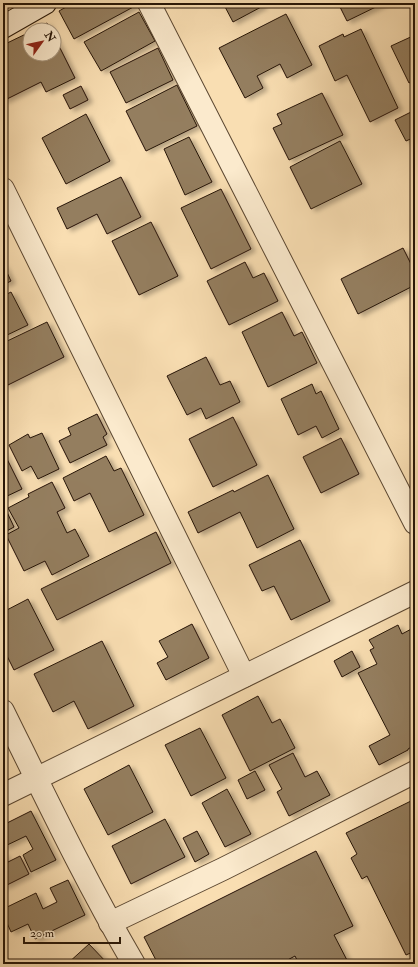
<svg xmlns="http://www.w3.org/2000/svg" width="418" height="967" font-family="'IM FELL Double Pica',serif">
<defs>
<filter id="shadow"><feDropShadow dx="4.5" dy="2.5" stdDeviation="2" flood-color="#0004"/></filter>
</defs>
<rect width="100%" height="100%" fill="#f9deb2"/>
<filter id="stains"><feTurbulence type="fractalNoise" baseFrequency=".005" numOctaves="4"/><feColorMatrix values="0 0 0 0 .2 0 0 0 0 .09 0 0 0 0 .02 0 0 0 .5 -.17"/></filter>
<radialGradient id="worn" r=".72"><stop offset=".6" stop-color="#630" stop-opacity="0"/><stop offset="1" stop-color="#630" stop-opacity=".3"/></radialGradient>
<g fill="#947e5f" stroke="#261506" filter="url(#shadow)">
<polygon points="73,3 136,3 137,5 74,39 59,11"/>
<polygon points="223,3 262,3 261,4 263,6 233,22"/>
<polygon points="338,3 384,3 347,21"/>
<polygon points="139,12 155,41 101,71 84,42"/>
<polygon points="286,14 312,65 287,78 280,64 257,76 263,88 245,98 219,48"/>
<polygon points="47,23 51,30 33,30"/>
<polygon points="361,29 398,108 370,122 347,75 335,81 319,46 343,34 344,37"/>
<polygon points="30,32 30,54 54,54 54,36 75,78 46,92 41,82 3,101 3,74 7,72 3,63 3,45"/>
<polygon points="415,35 415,80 409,83 391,46"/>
<polygon points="158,48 173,80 126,103 110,72"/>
<polygon points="177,85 197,126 146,151 126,111"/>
<polygon points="81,86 88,100 70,109 63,95"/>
<polygon points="322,93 343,135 289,160 273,128 282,124 277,114"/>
<polygon points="415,110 415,137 406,141 395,120"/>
<polygon points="86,114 110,161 66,184 42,138"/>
<polygon points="189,137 212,182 185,195 164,149"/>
<polygon points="340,141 362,184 311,209 290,167"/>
<polygon points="121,177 141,217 107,234 97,214 67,229 57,208"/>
<polygon points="221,189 251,249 211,269 181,208"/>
<polygon points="151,222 178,276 139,295 112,241"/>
<polygon points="403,248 415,272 415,285 358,314 341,279"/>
<polygon points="245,262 253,278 264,273 278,301 229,325 207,281"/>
<polygon points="3,264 11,281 3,285"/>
<polygon points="11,292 28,325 3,337 3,296"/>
<polygon points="282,312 294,336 302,332 317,363 268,387 242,332"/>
<polygon points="47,322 64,357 6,386 3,380 3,343"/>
<polygon points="206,357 220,385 230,381 240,402 206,419 201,408 187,415 167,376"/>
<polygon points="312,384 316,394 321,391 339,429 322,438 316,426 298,435 281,399"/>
<polygon points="97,414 107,434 103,437 107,445 70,463 59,441 71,435 68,428"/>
<polygon points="233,417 257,465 213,487 189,439"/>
<polygon points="42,433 59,469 38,479 31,466 22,471 9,445 28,434 30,438"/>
<polygon points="341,438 359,474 321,493 303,457"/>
<polygon points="3,451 22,489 3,498"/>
<polygon points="106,456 114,471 121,468 144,515 109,532 90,493 74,501 63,478"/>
<polygon points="268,475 294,529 257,548 240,512 198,533 188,512 233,490 234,492"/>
<polygon points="52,482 65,508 57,512 67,533 75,529 89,556 52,575 45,561 24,571 6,535 19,528 8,508 29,497 28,494"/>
<polygon points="6,510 14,527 3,533 3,511"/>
<polygon points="156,532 171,563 57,620 41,589"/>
<polygon points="300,540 330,601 291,620 274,586 262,591 249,565"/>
<polygon points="28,599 54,650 14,670 3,648 3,612"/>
<polygon points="192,624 209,658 166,680 157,663 168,657 159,641"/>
<polygon points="398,625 402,634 415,627 415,745 408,749 408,750 379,765 369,746 390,735 358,673 377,664 370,650 374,648 369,640"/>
<polygon points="102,641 134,706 88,729 74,701 53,712 34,674"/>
<polygon points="352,651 360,667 342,677 334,661"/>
<polygon points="258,696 272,723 280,719 295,748 250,771 222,715"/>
<polygon points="200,728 226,778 191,796 165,745"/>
<polygon points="293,753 305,777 317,771 330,795 289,816 277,792 282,789 269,765"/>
<polygon points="129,765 153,812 108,835 84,789"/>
<polygon points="255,771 265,790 247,799 238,780"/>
<polygon points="227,789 251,834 225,847 202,803"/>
<polygon points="415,799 415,951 406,955 367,876 362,879 351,858 357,854 346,833"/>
<polygon points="31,811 56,860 31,872 23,855 33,849 26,836 3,847 3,825"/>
<polygon points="165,819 185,857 131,884 112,846"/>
<polygon points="197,831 209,854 195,862 183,838"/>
<polygon points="316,851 353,926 334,935 349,964 299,964 295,956 280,964 158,964 144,937"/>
<polygon points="3,852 8,862 20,856 29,874 3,887"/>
<polygon points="68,880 85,915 35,939 28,924 11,932 3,914 3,909 36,893 43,909 57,902 50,888"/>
<polygon points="89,944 108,964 67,964"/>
<polygon points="415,960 415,964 406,964"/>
</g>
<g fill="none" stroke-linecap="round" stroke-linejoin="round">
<defs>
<g id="street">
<polyline points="149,3 415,523"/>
<polyline points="3,189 244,676"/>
<path d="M3 711C45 796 86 882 134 964"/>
<polyline points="3,795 415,592"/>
<polyline points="110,923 223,869 415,772"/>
</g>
<polyline id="secondary" points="3,27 45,3"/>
</defs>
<use href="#street" stroke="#5b4731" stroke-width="24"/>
<use href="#secondary" stroke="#261506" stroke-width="24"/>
<use href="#street" stroke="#fbeacd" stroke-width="22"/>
<use href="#secondary" stroke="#fbeacd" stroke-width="22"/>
</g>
<rect width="418" height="967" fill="none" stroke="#f9deb2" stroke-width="16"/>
<rect x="4" y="4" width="410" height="959" fill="none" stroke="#261506" stroke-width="2"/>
<rect x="8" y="8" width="402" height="951" fill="none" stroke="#261506"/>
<g transform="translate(42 42) rotate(57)"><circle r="19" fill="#fbeacd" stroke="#a6957d"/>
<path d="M0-3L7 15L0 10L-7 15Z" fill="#8f2418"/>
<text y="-6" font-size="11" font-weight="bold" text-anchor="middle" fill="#261506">N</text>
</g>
<path d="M24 937v6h96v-6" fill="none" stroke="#261506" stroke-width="2"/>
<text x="30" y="937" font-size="12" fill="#261506" stroke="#fbeacd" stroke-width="3" paint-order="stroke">20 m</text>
<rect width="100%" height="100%" filter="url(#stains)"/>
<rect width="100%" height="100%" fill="url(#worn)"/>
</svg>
